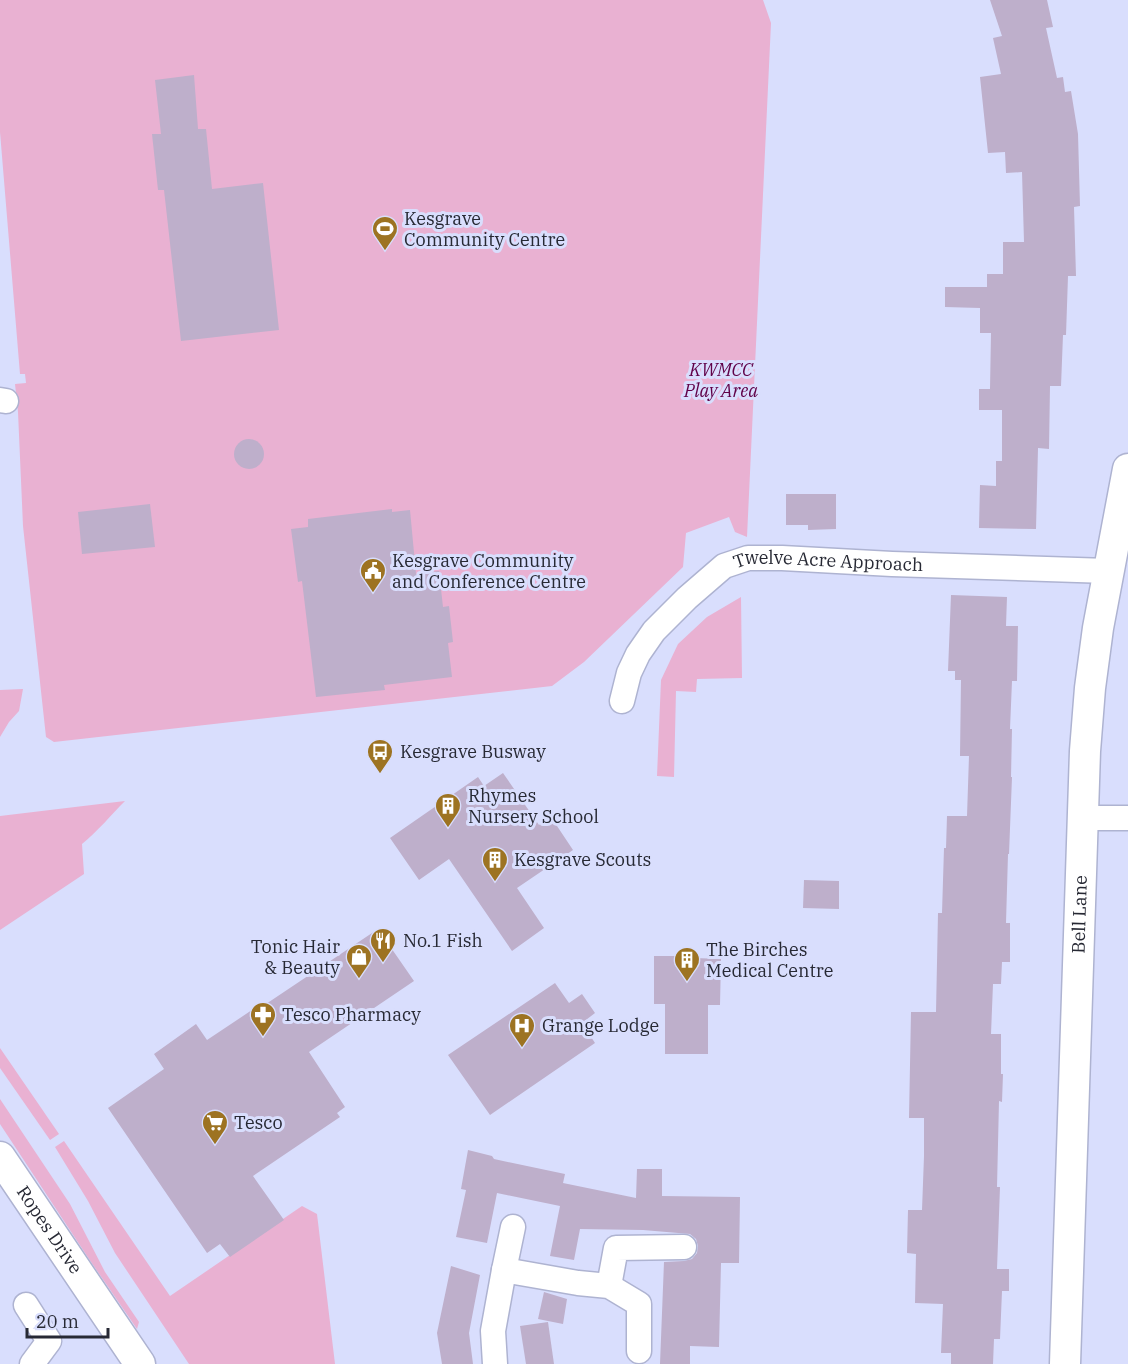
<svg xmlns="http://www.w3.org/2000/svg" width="1128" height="1364" font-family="'IBM Plex Serif',serif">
<rect width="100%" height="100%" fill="#d9defd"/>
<g fill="#e9b1d2">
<polygon points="0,0 763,0 771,23 747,537 735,532 729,517 686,533 683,567 584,662 552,686 54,742 46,737 23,526 18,412 15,384 26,383 25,374 20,374 0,132"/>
<polygon points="741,597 742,678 697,679 696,692 676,691 674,777 657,776 661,680 678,644 707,617"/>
<polygon points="23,689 19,711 9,722 0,737 0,690"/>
<path d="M125 801C111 815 98 831 82 844L84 874 0 930V816Z"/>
<polygon points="0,1048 59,1134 50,1140 0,1068"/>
<polygon points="0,1099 70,1204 105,1272 139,1322 137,1329 89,1259 0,1124"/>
<polygon points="64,1141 170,1296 302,1206 317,1214 335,1364 189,1364 115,1253 88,1201 55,1147"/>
</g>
<g fill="#beafcb">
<polygon points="990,0 1047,0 1053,27 1046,28 1057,78 1063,77 1065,92 1071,91 1078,134 1080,206 1074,207 1076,276 1068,276 1066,335 1063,335 1061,386 1050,386 1049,449 1038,448 1036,529 979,528 980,485 996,486 996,461 1002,461 1002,410 979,410 979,389 990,389 991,333 980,333 980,308 945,307 945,287 987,287 987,274 1003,274 1003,242 1024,242 1022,172 1006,173 1005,152 988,153 980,77 1001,74 993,38 1002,36"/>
<polygon points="194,75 198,129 206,129 212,189 263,183 279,330 181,341 164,190 158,190 152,134 161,134 155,80"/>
<circle cx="249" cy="454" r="15"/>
<polygon points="786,494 836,494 836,529 808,530 808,525 786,525"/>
<polygon points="150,504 155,547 82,554 78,512"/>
<polygon points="392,509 392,512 410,510 416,574 439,571 443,607 449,606 453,642 448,643 452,677 384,685 385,690 316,697 302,581 298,582 291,529 308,527 308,519"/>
<polygon points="951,595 1007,597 1006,626 1018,626 1017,681 1012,681 1010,729 1012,729 1011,777 1012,777 1009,854 1008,854 1006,923 1010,923 1010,962 1002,962 1001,984 993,984 991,1034 1001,1034 1001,1074 1003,1074 1002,1102 999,1101 997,1187 1000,1187 997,1269 1009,1269 1009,1291 1002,1291 1000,1339 994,1339 993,1364 951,1364 951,1353 941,1353 943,1304 915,1303 916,1254 907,1253 908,1210 922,1210 924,1156 924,1118 909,1118 911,1012 936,1012 938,913 942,913 944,848 946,848 947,816 967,816 969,756 960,756 961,680 955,680 955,671 948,671"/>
<polygon points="503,773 539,825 551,817 573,850 517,888 544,928 512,951 449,859 419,880 390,838 478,777 484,786"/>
<polygon points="804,880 839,881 839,909 803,908"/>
<polygon points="378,929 414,981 309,1052 345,1107 337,1113 340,1117 253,1176 284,1220 230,1257 220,1244 207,1253 108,1108 164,1069 154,1054 196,1024 207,1040 261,1004 263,1006"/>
<polygon points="654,956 695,956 695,958 721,959 720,1005 708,1005 708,1054 665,1054 665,1004 654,1004"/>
<polygon points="555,983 569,1003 582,994 595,1013 582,1023 595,1043 490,1115 448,1055"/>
<polygon points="468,1150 492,1156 494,1159 565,1174 563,1183 636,1198 637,1169 662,1169 662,1196 740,1197 739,1263 721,1263 719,1347 690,1346 690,1364 660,1364 664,1262 684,1261 692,1259 697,1253 698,1246 696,1239 690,1234 643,1230 580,1229 574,1260 550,1256 560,1206 497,1193 487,1243 456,1237 466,1190 461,1189"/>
<polygon points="451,1266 480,1275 469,1333 473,1364 442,1364 437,1333"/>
<polygon points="544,1292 567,1299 563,1324 538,1319"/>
<polygon points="548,1322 554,1364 526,1364 520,1326"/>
</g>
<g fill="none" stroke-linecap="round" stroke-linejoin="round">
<defs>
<g id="minor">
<polyline points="0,400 6,401"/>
<path id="s1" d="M622 701 629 673 638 654 654 631 687 598 724 566 748 558H782L892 564 1108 571"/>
<polyline points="1084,818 1128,818"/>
<polyline points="504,1270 513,1227"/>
<polyline points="609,1286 616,1248 684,1247"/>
<polyline points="26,1305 49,1341 32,1364"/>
<polyline points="495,1364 493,1331 504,1270 578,1283 609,1286 639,1304 639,1351"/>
</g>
<g id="tertiary">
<path id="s2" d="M0 1157 140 1364"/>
<path id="s3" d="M1065 1364 1085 751 1090 688 1098 628 1128 469"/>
</g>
</defs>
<use href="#minor" stroke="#aeb3d1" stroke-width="27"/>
<use href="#tertiary" stroke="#aeb3d1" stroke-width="33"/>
<use href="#minor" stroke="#fff" stroke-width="24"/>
<use href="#tertiary" stroke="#fff" stroke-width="30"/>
</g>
<defs>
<symbol id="stadium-pin" viewBox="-11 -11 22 30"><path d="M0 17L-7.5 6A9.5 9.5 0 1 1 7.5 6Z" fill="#9d7322" stroke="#d9defd"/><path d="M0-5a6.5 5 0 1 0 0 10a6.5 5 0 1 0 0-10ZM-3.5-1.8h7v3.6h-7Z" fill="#fff"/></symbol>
<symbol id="civic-pin" viewBox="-11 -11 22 30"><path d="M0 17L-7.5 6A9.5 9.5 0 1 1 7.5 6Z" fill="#9d7322" stroke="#d9defd"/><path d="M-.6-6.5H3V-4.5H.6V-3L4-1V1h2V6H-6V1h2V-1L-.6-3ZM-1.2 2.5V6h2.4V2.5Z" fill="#fff"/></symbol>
<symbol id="bus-pin" viewBox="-11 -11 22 30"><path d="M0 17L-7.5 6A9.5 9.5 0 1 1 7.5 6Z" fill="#9d7322" stroke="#d9defd"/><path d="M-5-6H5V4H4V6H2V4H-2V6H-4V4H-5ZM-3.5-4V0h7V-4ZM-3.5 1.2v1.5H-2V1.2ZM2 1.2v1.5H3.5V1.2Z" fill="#fff"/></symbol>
<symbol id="building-pin" viewBox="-11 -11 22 30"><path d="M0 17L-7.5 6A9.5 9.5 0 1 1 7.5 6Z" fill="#9d7322" stroke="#d9defd"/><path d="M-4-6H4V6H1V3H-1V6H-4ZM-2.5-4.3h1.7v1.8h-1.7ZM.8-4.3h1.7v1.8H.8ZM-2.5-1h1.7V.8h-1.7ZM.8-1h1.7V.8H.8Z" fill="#fff"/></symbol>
<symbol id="restaurant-pin" viewBox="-11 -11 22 30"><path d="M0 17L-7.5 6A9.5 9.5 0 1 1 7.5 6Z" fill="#9d7322" stroke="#d9defd"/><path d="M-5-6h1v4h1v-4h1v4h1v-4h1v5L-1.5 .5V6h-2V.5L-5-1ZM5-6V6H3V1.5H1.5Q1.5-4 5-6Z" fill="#fff"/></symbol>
<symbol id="shop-pin" viewBox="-11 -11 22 30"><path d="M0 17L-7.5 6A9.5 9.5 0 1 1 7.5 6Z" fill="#9d7322" stroke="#d9defd"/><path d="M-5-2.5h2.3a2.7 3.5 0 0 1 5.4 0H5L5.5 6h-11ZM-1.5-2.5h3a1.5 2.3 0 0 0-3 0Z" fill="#fff"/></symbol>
<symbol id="pharmacy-pin" viewBox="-11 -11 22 30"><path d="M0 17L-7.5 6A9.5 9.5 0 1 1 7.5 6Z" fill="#9d7322" stroke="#d9defd"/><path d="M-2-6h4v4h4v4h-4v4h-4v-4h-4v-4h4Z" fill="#fff"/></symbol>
<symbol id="hospital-pin" viewBox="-11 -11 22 30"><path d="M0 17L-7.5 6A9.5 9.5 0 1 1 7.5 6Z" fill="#9d7322" stroke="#d9defd"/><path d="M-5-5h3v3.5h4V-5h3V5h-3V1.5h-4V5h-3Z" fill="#fff"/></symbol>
<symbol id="supermarket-pin" viewBox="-11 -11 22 30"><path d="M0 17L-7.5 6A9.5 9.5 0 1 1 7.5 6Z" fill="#9d7322" stroke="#d9defd"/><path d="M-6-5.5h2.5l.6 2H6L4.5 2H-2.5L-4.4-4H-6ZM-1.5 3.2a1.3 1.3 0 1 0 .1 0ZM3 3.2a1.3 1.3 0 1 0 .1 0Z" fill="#fff"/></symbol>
</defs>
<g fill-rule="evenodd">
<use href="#stadium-pin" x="370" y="214" width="30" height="40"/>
<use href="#civic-pin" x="358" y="556" width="30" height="40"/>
<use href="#bus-pin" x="365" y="737" width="30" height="40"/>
<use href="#building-pin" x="433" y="791" width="30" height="40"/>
<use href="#building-pin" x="480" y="845" width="30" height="40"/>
<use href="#restaurant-pin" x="368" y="926" width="30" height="40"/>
<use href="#shop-pin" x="344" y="942" width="30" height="40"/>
<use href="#building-pin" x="672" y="945" width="30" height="40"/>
<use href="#pharmacy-pin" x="248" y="1000" width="30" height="40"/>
<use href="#hospital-pin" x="507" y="1011" width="30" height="40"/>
<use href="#supermarket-pin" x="200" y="1108" width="30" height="40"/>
</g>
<g text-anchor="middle" stroke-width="6" stroke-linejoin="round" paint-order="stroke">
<g font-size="18" fill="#272934" stroke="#d9defd" text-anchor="start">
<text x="404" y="225">Kesgrave<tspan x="404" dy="21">Community Centre</tspan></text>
<text x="392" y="567">Kesgrave Community<tspan x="392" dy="21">and Conference Centre</tspan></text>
<text x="400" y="758">Kesgrave Busway</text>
<text x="468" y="802">Rhymes<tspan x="468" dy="21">Nursery School</tspan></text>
<text x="514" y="866">Kesgrave Scouts</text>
<text x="403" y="947">No.1 Fish</text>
<text x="340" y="953" text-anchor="end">Tonic Hair<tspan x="340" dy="21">&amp; Beauty</tspan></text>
<text x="706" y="956">The Birches<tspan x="706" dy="21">Medical Centre</tspan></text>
<text x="282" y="1021">Tesco Pharmacy</text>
<text x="542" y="1032">Grange Lodge</text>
<text x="234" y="1129">Tesco</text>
</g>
<g font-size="18" font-style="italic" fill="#600148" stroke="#d9defd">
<text x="721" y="376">KWMCC<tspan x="721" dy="21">Play Area</tspan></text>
</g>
<g font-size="18" fill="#272934" stroke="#d9defd">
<text dy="6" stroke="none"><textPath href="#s1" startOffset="279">Twelve Acre Approach</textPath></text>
<text dy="6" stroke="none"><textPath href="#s3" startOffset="450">Bell Lane</textPath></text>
<text dy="6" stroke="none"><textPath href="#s2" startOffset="88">Ropes Drive</textPath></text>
</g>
</g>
<path d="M27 1328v9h81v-9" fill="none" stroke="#272934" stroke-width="3"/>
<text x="36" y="1328" font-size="18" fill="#272934" stroke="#d9defd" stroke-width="4.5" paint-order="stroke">20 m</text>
</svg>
